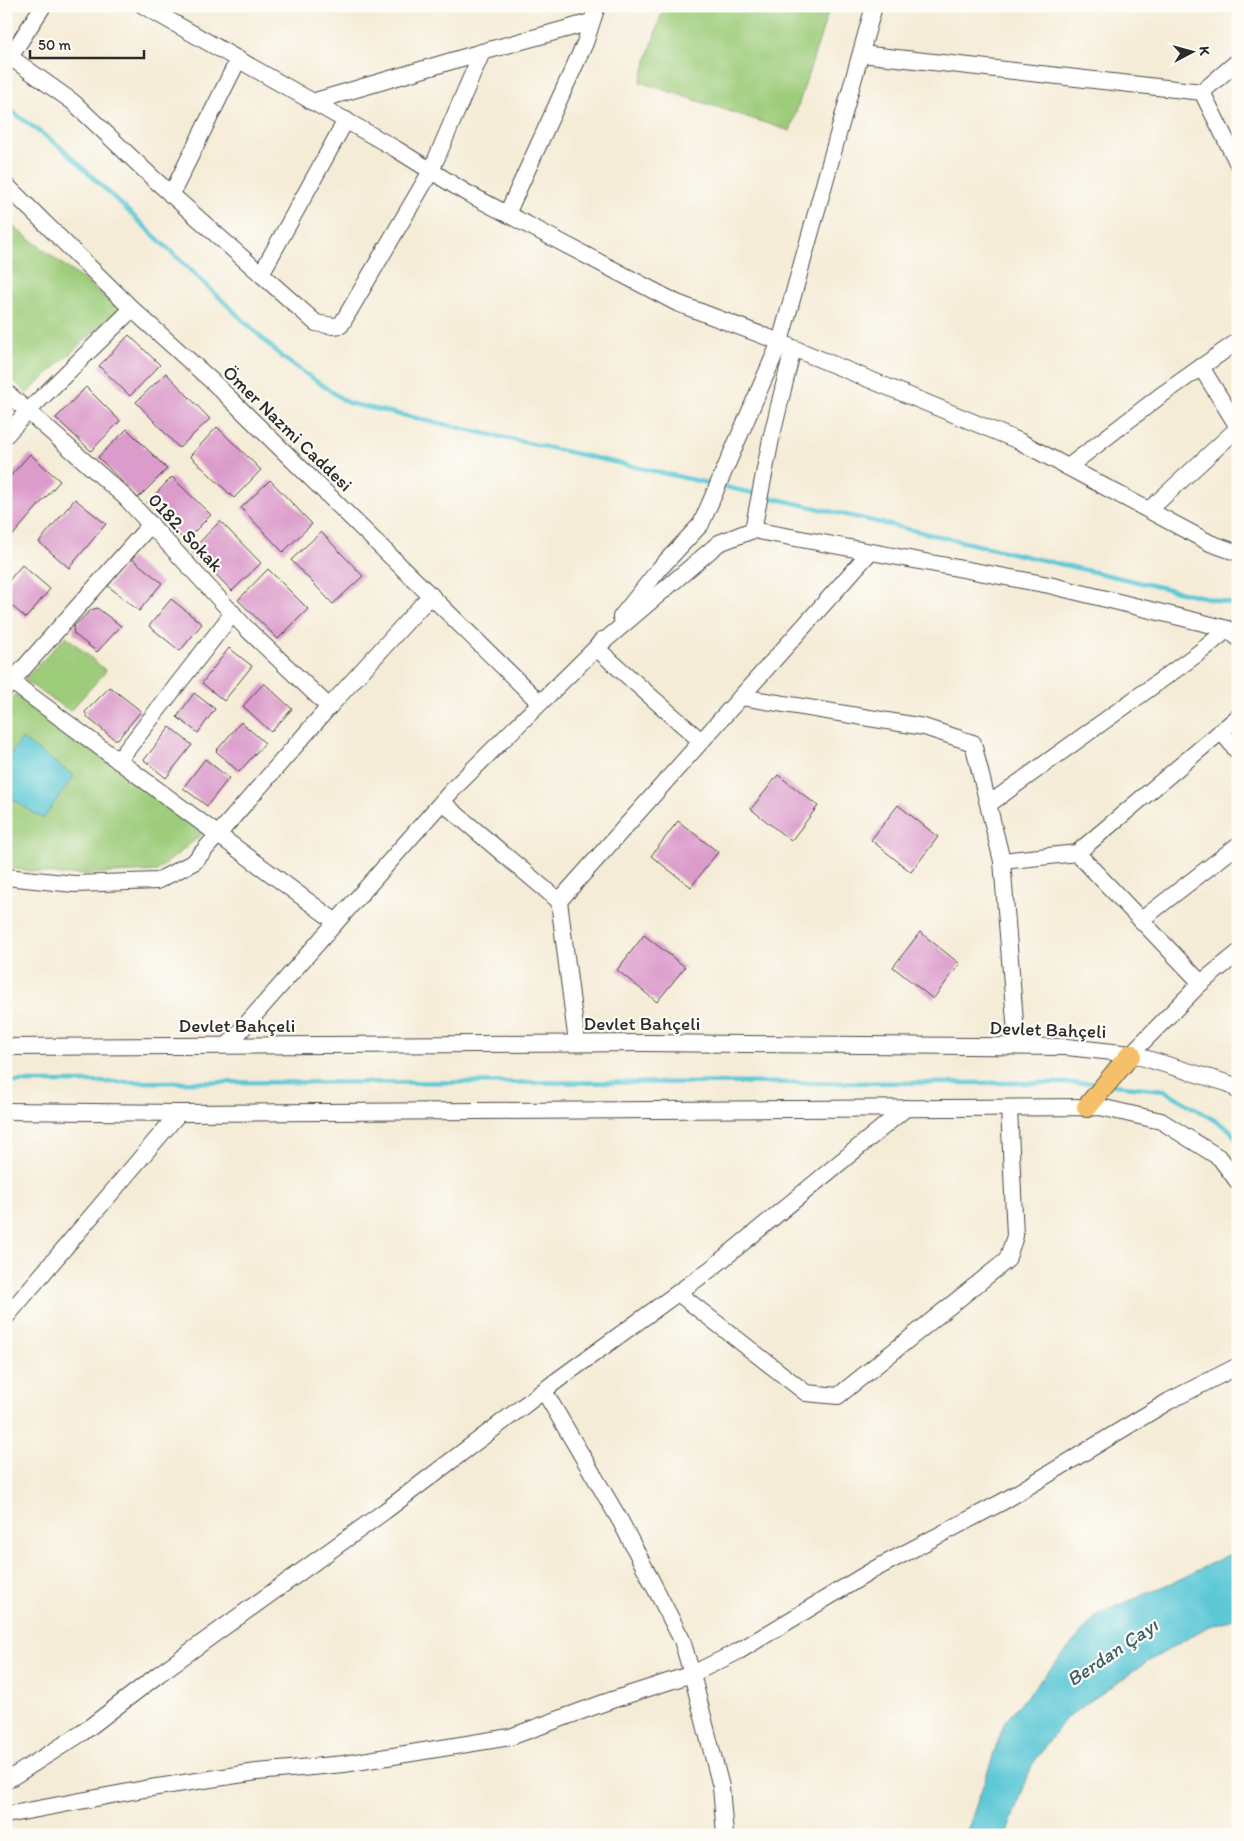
<svg xmlns="http://www.w3.org/2000/svg" width="1244" height="1841" font-family="Itim,sans-serif">
<rect width="100%" height="100%" fill="#fdfcf7"/>
<filter id="ink" filterUnits="userSpaceOnUse"><feTurbulence type="fractalNoise" baseFrequency=".02" numOctaves="2"/><feDisplacementMap in="SourceGraphic" scale="10" xChannelSelector="R" yChannelSelector="G"/><feConvolveMatrix kernelMatrix="1 2 1 2 8 2 1 2 1" color-interpolation-filters="sRGB"/></filter>
<filter id="wash" filterUnits="userSpaceOnUse"><feTurbulence type="fractalNoise" baseFrequency=".0096" numOctaves="4" result="noise"/><feDisplacementMap in="SourceGraphic" scale="20" xChannelSelector="R" yChannelSelector="G"/><feGaussianBlur stdDeviation="1.12" result="paint"/><feColorMatrix in="noise" values="0 0 0 0 0 0 0 0 0 0 0 0 0 0 0 0 0 1.4 0 .05"/><feComposite in="paint" operator="in"/></filter>
<g filter="url(#wash)">
<rect width="100%" height="100%" fill="#f5ecd7"/>
<g fill="#9dcc7a" stroke="#647c52">
<polygon points="664,6 830,6 790,131 640,82"/>
<polygon points="6,221 120,308 27,393 6,374"/>
<polygon points="66,636 106,671 70,711 24,680"/>
<polygon points="17,695 203,833 157,871 62,875 6,868 6,699"/>
</g>
<g fill="#5cc8d6" stroke="#447a80">
<polygon points="22,739 74,776 43,819 6,795 6,759"/>
<polygon points="1238,1550 1238,1617 1207,1627 1144,1664 1066,1718 1032,1765 1006,1835 966,1835 1005,1721 1098,1614 1174,1582"/>
</g>
<g fill="none" stroke-linecap="round" stroke-linejoin="round">
<g stroke="#5cc8d6" stroke-width="4.5">
<polyline points="6,107 63,149 283,358 348,403 757,494"/>
<polyline points="764,496 1238,605"/>
<polyline points="6,1082 1099,1083"/>
<polyline points="1114,1085 1164,1090 1229,1129 1238,1141"/>
</g>
</g>
<g id="blocks">
<g fill="#db9bcb">
<polygon points="129,335 160,365 130,396 99,366"/>
<polygon points="166,373 210,419 179,448 136,402"/>
<polygon points="86,387 120,421 91,451 56,418"/>
<polygon points="217,427 261,470 234,498 190,456"/>
<polygon points="127,429 167,469 138,498 98,457"/>
<polygon points="30,454 60,481 13,535 6,529 6,481"/>
<polygon points="172,477 211,515 185,541 147,503"/>
<polygon points="270,480 312,524 283,552 241,508"/>
<polygon points="75,499 106,524 69,568 39,542"/>
<polygon points="220,521 261,563 232,591 192,550"/>
<polygon points="321,532 363,576 333,604 291,560"/>
<polygon points="131,558 162,583 139,611 108,586"/>
<polygon points="22,565 50,589 26,618 6,601 6,584"/>
<polygon points="268,569 308,609 278,639 238,600"/>
<polygon points="171,599 202,624 180,651 149,626"/>
<polygon points="97,608 121,626 97,652 74,634 73,627 91,610"/>
<polygon points="229,648 252,666 224,701 202,683"/>
<polygon points="264,683 292,709 271,732 243,706"/>
<polygon points="110,687 141,711 118,739 114,739 88,718 85,712"/>
<polygon points="194,693 215,709 198,733 177,717"/>
<polygon points="241,722 265,743 239,772 216,751"/>
<polygon points="170,727 192,745 166,778 144,760"/>
<polygon points="205,759 229,778 207,806 183,788"/>
<polygon points="778,775 818,806 791,841 751,809"/>
<polygon points="898,805 938,837 911,872 871,840"/>
<polygon points="678,821 718,852 691,887 651,856"/>
<polygon points="920,932 960,964 933,999 893,967"/>
<polygon points="644,935 685,967 657,1002 617,970"/>
</g>
</g>
</g>
<g filter="url(#ink)">
<use href="#blocks" fill-opacity="0" stroke="#494845" stroke-width="1"/>
<g fill="none" stroke-linecap="round" stroke-linejoin="round">
<defs>
<g id="minor">
<polyline points="43,6 10,57 73,102 155,180 316,323 333,326 341,325 431,171 482,52"/>
<polyline points="144,6 396,149 465,192 677,303 780,342 793,348 1019,441 1210,543 1238,553"/>
<polyline points="861,54 1202,92 1238,164"/>
<polyline points="1202,92 1238,61"/>
<polyline points="312,102 482,52 591,22"/>
<polyline points="6,185 132,309 214,383 540,703"/>
<polyline points="171,195 238,60"/>
<polyline points="507,214 585,43 597,6"/>
<polyline points="261,274 346,120"/>
<polyline points="1201,367 1238,427"/>
<polyline points="6,392 125,497 247,629 329,707"/>
<polyline points="6,435 28,411 132,309"/>
<polyline points="1068,467 1160,396 1238,341"/>
<polyline points="1149,510 1238,428"/>
<polyline points="753,530 1049,585 1228,629 1238,638"/>
<polyline points="621,617 660,568 701,524 780,342 874,6"/>
<polyline points="602,640 596,648 701,741"/>
<polyline points="12,682 336,922"/>
<polyline points="6,688 151,524"/>
<polyline points="741,697 924,727 973,743 1002,861 1017,1046"/>
<polyline points="1221,731 1238,752"/>
<polyline points="118,761 233,613"/>
<polyline points="442,802 559,901 577,1043"/>
<polyline points="989,804 1200,652 1228,629"/>
<polyline points="1077,853 1201,983"/>
<polyline points="1002,861 1077,853 1238,717"/>
<polyline points="6,877 74,884 157,881 194,862 329,707 431,595"/>
<polyline points="559,901 870,552"/>
<polyline points="1141,920 1238,845"/>
<polyline points="228,1045 456,786 596,648 719,543 753,530 771,439 793,348"/>
<polyline points="6,1047 644,1043 1067,1047 1131,1054 1201,983 1238,953"/>
<polyline points="1131,1054 1230,1084 1238,1091"/>
<polyline points="6,1111 179,1113 1100,1107 1161,1121 1220,1158 1238,1182"/>
<polyline points="678,1293 806,1393 838,1396 1007,1260 1015,1236 1009,1108"/>
<polyline points="6,1317 179,1113"/>
<polyline points="544,1391 621,1522 682,1640 692,1674 739,1651 873,1570 1004,1501 1169,1401 1238,1366"/>
<polyline points="6,1781 82,1733 159,1674 385,1511 559,1379 712,1268 906,1108"/>
<polyline points="6,1815 144,1789 257,1772 344,1764 510,1737 609,1701 692,1674 721,1787 725,1835"/>
</g>
<polyline id="major" points="1087,1107 1131,1054"/>
</defs>
<use href="#minor" stroke="#494845" stroke-width="18"/>
<use href="#major" stroke="#494845" stroke-width="22"/>
<use href="#minor" stroke="#fff" stroke-width="16"/>
<use href="#major" stroke="#f6c06b" stroke-width="20"/>
</g>
</g>
<g text-anchor="middle" stroke-width="4.5" stroke-linejoin="round" paint-order="stroke">
<g font-size="19" fill="#2b2b2b" stroke="#fdfcf7">
<text transform="translate(288 428) rotate(44)" y="7">Ömer Nazmi Caddesi</text>
<text transform="translate(186 532) rotate(47)" y="7">0182. Sokak</text>
<text x="642" y="1030">Devlet Bahçeli</text>
<text x="237" y="1032">Devlet Bahçeli</text>
<text transform="translate(1048 1029) rotate(2)" y="7">Devlet Bahçeli</text>
</g>
<g font-size="20" font-style="italic" fill="#3c6267" stroke="#fdfcf7">
<text transform="translate(1112 1652) rotate(-34)" y="7">Berdan Çayı</text>
</g>
</g>
<rect width="1244" height="1841" fill="none" stroke="#fdfcf7" stroke-width="25"/>
<g transform="translate(1192 52) rotate(84)" stroke="#fdfcf7" stroke-width="4" paint-order="stroke">
<path d="M0-4L9 19L0 12L-9 19Z" fill="#2b2b2b"/>
<text y="-8" font-size="14" font-weight="bold" text-anchor="middle" fill="#2b2b2b">K</text>
</g>
<path d="M30 50v8h114v-8" fill="none" stroke="#2b2b2b" stroke-width="2.5"/>
<text x="38" y="50" font-size="15" fill="#2b2b2b" stroke="#fdfcf7" stroke-width="4" paint-order="stroke">50 m</text>
</svg>
